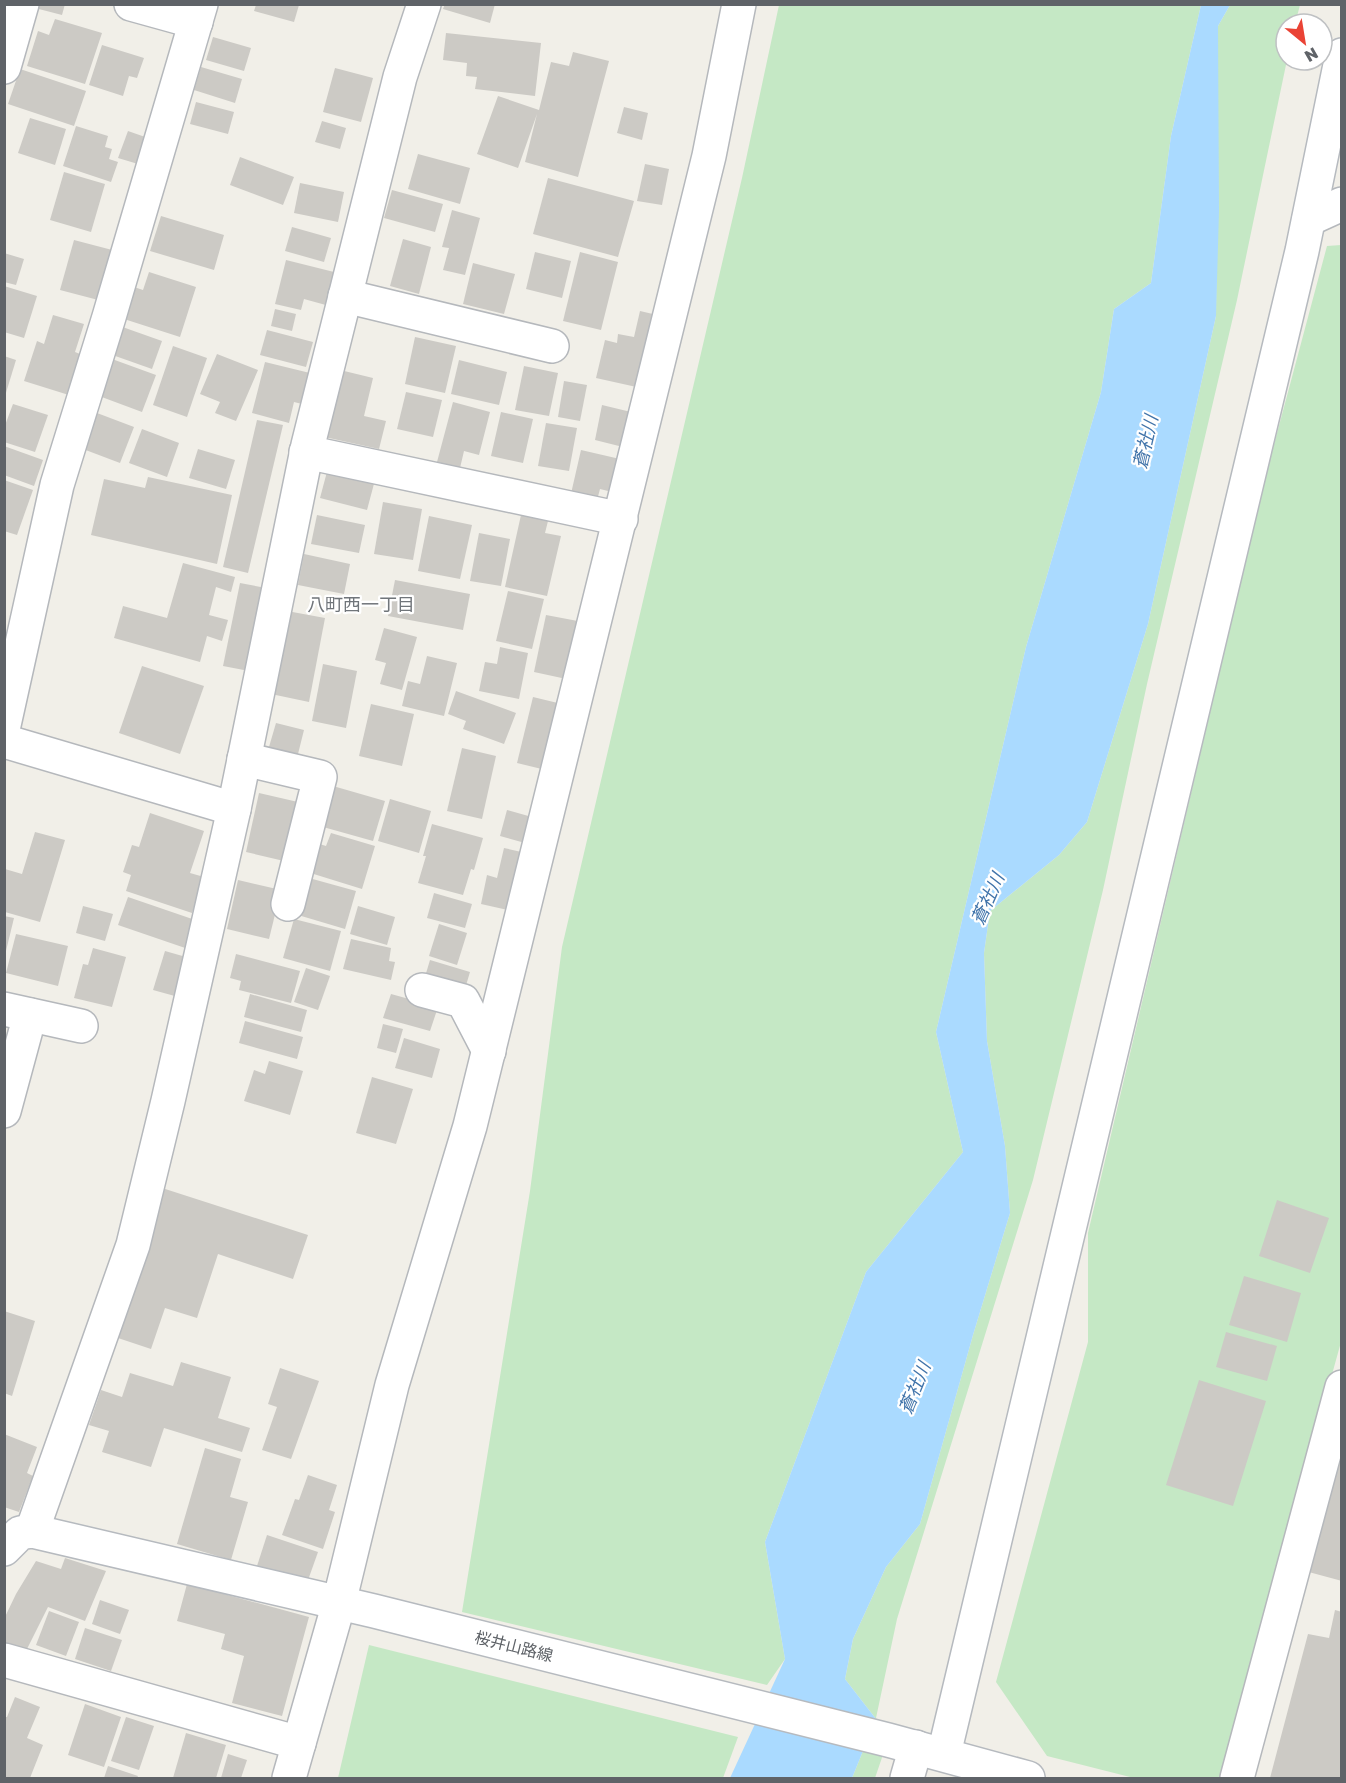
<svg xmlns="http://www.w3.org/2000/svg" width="1346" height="1783" font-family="'Golos Text','Noto Sans JP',sans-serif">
<rect width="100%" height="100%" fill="#f1efe8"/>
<g fill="#c5e8c5">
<polygon points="779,5 1201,5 1171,136 1151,283 1114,309 1101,392 1026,647 936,1032 963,1152 866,1272 765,1542 785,1659 767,1685 462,1612 530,1191 562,947 742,178"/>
<polygon points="1230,5 1300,5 1295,24 1286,24 1287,60 1237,300 1147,684 1103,890 1033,1180 897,1619 876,1718 888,1740 875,1778 852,1778 876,1719 845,1679 853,1639 886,1567 920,1524 973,1335 1010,1213 1005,1146 987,1041 984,953 990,911 1059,855 1087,822 1148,624 1216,316 1218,26"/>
<polygon points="1341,245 1341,1342 1220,1778 1134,1778 1047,1756 996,1682 1088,1342 1088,1233 1264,482 1327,246"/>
<polygon points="369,1645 738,1737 723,1778 338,1778"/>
</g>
<polygon fill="#aadaff" points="1201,5 1230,5 1218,26 1219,211 1216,316 1148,624 1087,822 1059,855 990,911 984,953 987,1041 1005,1146 1010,1213 973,1335 920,1524 886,1567 853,1639 845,1679 876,1719 852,1778 730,1778 785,1659 765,1542 866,1272 963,1152 936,1032 1026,647 1101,392 1114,309 1151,283 1171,136"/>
<g fill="#cccac5">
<polygon points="36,4 65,4 62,15 35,8"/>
<polygon points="445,4 495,4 490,23 443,9"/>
<polygon points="256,5 299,5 294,22 254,11"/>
<polygon points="55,19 102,33 85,84 27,66 38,31 49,35"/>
<polygon points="446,33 541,43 535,96 475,89 477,77 466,76 467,63 443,60"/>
<polygon points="213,37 251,48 244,71 206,60"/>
<polygon points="102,45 144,58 137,78 129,76 123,96 89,85"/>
<polygon points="573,52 609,61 578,177 525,162 537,114 518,168 477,154 498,96 539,110 551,62 569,66"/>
<polygon points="201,67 242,79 235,103 194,90"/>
<polygon points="335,68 373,78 361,122 323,112"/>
<polygon points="20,69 86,91 74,126 8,104"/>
<polygon points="196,102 234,112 228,134 190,124"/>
<polygon points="624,107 648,113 642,140 617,133"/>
<polygon points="30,118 66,129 55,165 18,153"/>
<polygon points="322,121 346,128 340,149 315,142"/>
<polygon points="76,126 108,136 105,147 112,149 109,159 118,162 111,182 63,166"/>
<polygon points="128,131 148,138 138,164 118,158"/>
<polygon points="418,154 470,168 460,204 408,189"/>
<polygon points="240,157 294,177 283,205 230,185"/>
<polygon points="645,164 669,169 662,205 637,201"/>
<polygon points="64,172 105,184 91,232 50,220"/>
<polygon points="548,178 634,201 618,257 533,234"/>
<polygon points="300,183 344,192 338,222 294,213"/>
<polygon points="392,190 443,204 435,232 384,218"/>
<polygon points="452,210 480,218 465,275 443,270 449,248 442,247"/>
<polygon points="161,216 224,235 214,270 150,251"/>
<polygon points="292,227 331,238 324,262 285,251"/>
<polygon points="403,239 431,247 419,294 390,286"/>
<polygon points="74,240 116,251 102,301 60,290"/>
<polygon points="535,252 571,261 562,298 526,289"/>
<polygon points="580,252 618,262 601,330 563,321"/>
<polygon points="4,253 24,259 16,285 4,282"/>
<polygon points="286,260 342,274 333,307 304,299 301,310 275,304"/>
<polygon points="473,263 515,274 504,314 463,304"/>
<polygon points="149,272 196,287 180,337 124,319 134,287 143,290"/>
<polygon points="4,286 37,296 24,338 4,332"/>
<polygon points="275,309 296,314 292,331 271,326"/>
<polygon points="640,311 657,315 641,388 596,378 605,340 617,343 618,334 634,337"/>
<polygon points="53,315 84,324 75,352 85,356 72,396 24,381 37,341 44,344"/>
<polygon points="114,324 162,341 152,369 104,352"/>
<polygon points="267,330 313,342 306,367 260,355"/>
<polygon points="415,337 456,346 445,393 405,384"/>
<polygon points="173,346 207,358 187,417 153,405"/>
<polygon points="217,354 258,370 236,421 215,413 220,402 200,394"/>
<polygon points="4,356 16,360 5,396 4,396"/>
<polygon points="112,359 156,375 142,412 99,396"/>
<polygon points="459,360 507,372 499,405 451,394"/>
<polygon points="265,362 314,374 306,405 294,402 289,423 252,413"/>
<polygon points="524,366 558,373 549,416 515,410"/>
<polygon points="336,369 373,378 364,416 386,421 379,449 320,436"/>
<polygon points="564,381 587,385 580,421 558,417"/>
<polygon points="406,392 442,400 433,437 397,429"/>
<polygon points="453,402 490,412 479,455 464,451 460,468 437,462"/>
<polygon points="13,404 48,415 35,452 4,442 4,428"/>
<polygon points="602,405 631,412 623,447 595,440"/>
<polygon points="501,412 533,419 523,463 491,456"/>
<polygon points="97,413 134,427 120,463 83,449"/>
<polygon points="257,420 283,425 248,573 223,567"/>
<polygon points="546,423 577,428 569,471 538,466"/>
<polygon points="142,429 179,443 167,477 129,463"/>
<polygon points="4,446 43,460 34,486 4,475"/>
<polygon points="198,449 235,460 226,489 189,478"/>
<polygon points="581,450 620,459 612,492 600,489 596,504 570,498"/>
<polygon points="328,468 375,480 367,510 320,498"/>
<polygon points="148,477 232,495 217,564 91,535 104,479 145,488"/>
<polygon points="4,480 33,490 17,535 4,531"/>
<polygon points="383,502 422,509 413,560 374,554"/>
<polygon points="317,515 365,525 359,553 311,544"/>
<polygon points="521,515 548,521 545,533 561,536 547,596 505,587"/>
<polygon points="429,516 472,525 460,579 418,571"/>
<polygon points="479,533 510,539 501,586 470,581"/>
<polygon points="304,554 350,564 344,594 298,585"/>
<polygon points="183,563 235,577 231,592 216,587 209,615 228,620 222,641 207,636 200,662 114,638 123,606 167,618"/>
<polygon points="395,580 470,594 463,630 388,616"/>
<polygon points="240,583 266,588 249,671 223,666"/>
<polygon points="508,591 544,599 532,649 496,641"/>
<polygon points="287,611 325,618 309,702 271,694"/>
<polygon points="546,615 583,622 571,680 534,672"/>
<polygon points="384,628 417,637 402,690 380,684 386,663 375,660"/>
<polygon points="500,647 528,653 519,699 479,691 485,662 497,664"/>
<polygon points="427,656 457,663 444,716 402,706 408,681 420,684"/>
<polygon points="323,664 357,671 346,728 312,721"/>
<polygon points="142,666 204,686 180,754 119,733"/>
<polygon points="456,691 516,713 504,744 463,729 466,721 448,714"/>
<polygon points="533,697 566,705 550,771 517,763"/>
<polygon points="371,704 414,714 402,766 359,756"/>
<polygon points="276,723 304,730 298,754 269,747"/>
<polygon points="462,748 496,756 482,819 447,811"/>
<polygon points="333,786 385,801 373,841 316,825"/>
<polygon points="259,793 298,802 284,861 246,852"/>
<polygon points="390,799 431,811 419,853 378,841"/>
<polygon points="507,810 532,817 525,843 500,836"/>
<polygon points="150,813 204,831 190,873 204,877 192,913 126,891 131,875 123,872 132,845 139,847"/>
<polygon points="432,824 483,838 474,870 471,869 463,895 418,883 426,856 423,856"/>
<polygon points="35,832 65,840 40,922 5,912 5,869 22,874"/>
<polygon points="331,833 375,846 362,889 304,871 313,842 326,846"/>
<polygon points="504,848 526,853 512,911 481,904 487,875 497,878"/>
<polygon points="309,878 356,891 345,929 298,915"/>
<polygon points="238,880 281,890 269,939 227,929"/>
<polygon points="434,893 472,904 465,928 427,918"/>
<polygon points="128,897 201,922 191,950 118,925"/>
<polygon points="83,906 113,914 105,941 76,933"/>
<polygon points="358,906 395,917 387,945 350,934"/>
<polygon points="4,916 14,918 5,955 4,955"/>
<polygon points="294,919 341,931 330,971 283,958"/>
<polygon points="439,924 467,933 457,965 429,956"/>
<polygon points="16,934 68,946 58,986 6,973"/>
<polygon points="351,939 391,948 389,961 395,962 391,980 343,969"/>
<polygon points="93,948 126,957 112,1007 74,998 83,964 88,965"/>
<polygon points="165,951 193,959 182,998 153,990"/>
<polygon points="236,954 300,971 291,1003 239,990 241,981 230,978"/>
<polygon points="430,960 470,972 464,992 424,980"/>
<polygon points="306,968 330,976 318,1010 294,1002"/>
<polygon points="250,994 307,1010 301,1032 244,1017"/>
<polygon points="391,994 438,1007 430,1031 383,1018"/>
<polygon points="245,1021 303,1037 297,1059 239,1043"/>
<polygon points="383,1024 403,1029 396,1053 377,1048"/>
<polygon points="404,1038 440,1049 432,1078 395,1068"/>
<polygon points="269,1061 303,1071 290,1115 244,1101 254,1070 265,1074"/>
<polygon points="372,1077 413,1089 396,1144 356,1133"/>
<polygon points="159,1187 308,1235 293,1279 218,1254 197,1318 165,1308 151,1349 109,1335"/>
<polygon points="1277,1200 1329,1218 1310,1273 1259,1256"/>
<polygon points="1244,1276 1301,1293 1287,1342 1229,1325"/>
<polygon points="4,1311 35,1321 12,1396 4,1393"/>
<polygon points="1226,1332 1277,1346 1267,1381 1216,1367"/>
<polygon points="181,1362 231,1377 218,1418 250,1428 242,1452 164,1428 151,1467 102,1452 109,1431 89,1425 101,1390 122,1397 130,1373 173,1386"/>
<polygon points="280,1368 319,1381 291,1459 262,1450 277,1407 268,1404"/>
<polygon points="1199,1380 1266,1401 1233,1506 1166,1485"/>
<polygon points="4,1434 37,1447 27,1473 33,1476 19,1512 4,1507"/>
<polygon points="1342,1446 1342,1581 1305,1571"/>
<polygon points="205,1448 241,1459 230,1497 248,1502 231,1560 177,1544"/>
<polygon points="308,1475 337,1485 329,1510 335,1512 323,1549 282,1535 295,1499 299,1500"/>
<polygon points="267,1535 318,1552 307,1583 257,1566"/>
<polygon points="65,1558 106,1571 85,1621 48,1607 25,1653 4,1646 4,1619 16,1594 36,1561 61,1569"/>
<polygon points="187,1584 309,1617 282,1716 232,1703 244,1656 221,1649 225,1634 177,1621"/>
<polygon points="100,1600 129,1610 120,1634 92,1624"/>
<polygon points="1335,1610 1342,1612 1342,1778 1270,1778 1308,1634 1329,1638"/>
<polygon points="49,1611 79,1622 66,1656 36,1645"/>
<polygon points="85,1628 122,1640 111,1671 75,1659"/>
<polygon points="15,1697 40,1707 27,1738 43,1745 30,1778 4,1778 4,1717 7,1717"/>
<polygon points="85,1704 121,1717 104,1767 68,1755"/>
<polygon points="126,1717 154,1726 139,1770 111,1761"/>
<polygon points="186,1733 226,1745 216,1778 173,1778"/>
<polygon points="228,1754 247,1760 241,1778 221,1778"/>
<polygon points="108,1766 138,1776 137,1778 104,1778"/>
</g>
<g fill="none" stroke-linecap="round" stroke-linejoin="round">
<defs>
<g id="street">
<polyline points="131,4 196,22"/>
<polyline points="4,67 22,4"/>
<polyline points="1309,219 1342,204"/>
<polyline points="345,296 552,346"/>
<polyline points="306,452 621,519"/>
<polyline points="4,725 57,485 109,317 201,4"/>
<polyline points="4,741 234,809"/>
<polyline points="244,759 320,777 288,904"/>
<polyline points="422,990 463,1001 489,1051"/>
<polyline points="4,1009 81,1026"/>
<polyline points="4,1111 30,1015"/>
<polyline points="32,1531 133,1245 168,1101 234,809 308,445 400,77 424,4"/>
<polyline points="4,1660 299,1743"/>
<polyline points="289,1778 339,1603 392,1385 470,1126 709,156 739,4"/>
<polyline points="907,1778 916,1747"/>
<polyline points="1237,1778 1342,1387"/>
</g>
<g id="secondary">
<polyline points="4,1549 20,1533 32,1531 374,1611 888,1740 1028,1778"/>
<polyline points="944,1754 1302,251 1342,55"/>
</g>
</defs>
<use href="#street" stroke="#b5b8bc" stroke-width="36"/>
<use href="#secondary" stroke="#b6babf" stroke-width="36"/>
<use href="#street" stroke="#fff" stroke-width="33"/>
<use href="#secondary" stroke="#fff" stroke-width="33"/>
</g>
<g text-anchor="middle" stroke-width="4.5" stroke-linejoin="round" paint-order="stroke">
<g font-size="16" fill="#5f6368" stroke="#fff">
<text transform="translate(514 1646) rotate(14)" y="6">桜井山路線</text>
</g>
<g font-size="18" font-style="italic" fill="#4174aa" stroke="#fff">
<text transform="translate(1146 442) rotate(-77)" y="6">蒼社川</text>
<text transform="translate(988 899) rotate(-66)" y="6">蒼社川</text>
<text transform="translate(915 1388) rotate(-68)" y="6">蒼社川</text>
</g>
<g font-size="18" fill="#70757a" stroke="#fff">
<text x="361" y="611">八町西一丁目</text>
</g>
</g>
<rect width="1346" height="1783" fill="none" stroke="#5f6368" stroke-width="12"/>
<g transform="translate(1304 42) rotate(150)"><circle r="28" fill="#ffffff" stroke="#bfc1c3" stroke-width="1.5"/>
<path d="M0-4.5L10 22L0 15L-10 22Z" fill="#ea4335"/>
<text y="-9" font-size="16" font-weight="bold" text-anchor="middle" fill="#5f6368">N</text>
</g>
</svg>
